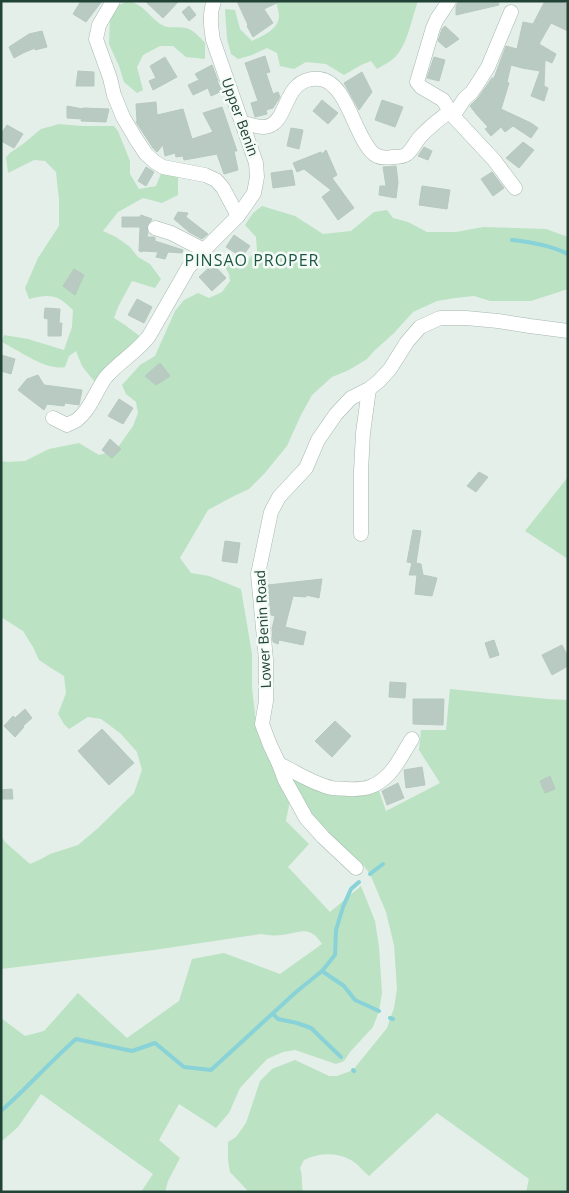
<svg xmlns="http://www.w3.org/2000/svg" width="569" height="1193" font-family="'Open Sans',sans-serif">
<rect width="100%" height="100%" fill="#e4efe9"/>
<g fill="#bbe2c3">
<path d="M127 1C143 3 149 17 162 25 169 29 178 26 186 28 193 30 200 37 205 43V59L186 57 173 46H160L143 55 137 67 143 90 137 93 124 82 119 66 109 44 110 17 116 7Z"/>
<path d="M276 1H418C412 17 408 43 396 56 392 61 383 65 377 69L371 61 361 65 344 75 326 64 306 62 294 69 280 66 277 53 267 48 252 55 238 59 231 54 227 39 225 9 235 10 240 29 252 41C262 36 278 30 279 17 279 12 277 6 276 1Z"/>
<path d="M59 124 82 126H114L118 131 130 161V174L139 189 156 186 162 171 170 170 178 177V195L162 203 143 198 118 212 103 231 116 237 130 247 138 257 150 264 161 279 155 288 132 281 118 307 114 318 125 325 142 338 101 380 94 381 82 366 76 351 69 356 65 367C46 371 20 351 2 342L4 335 28 339 64 350 72 327 73 310C57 294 50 294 29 299L25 288 38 258 59 226V200L56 172 45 161 34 160 8 173 6 157 10 153 23 144 41 129Z"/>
<path d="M262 206 295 216 323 234 351 231 374 212 387 210 393 218 408 222 427 232H456L483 227 546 229 568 237V289L531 301H490L474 296 455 298 437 301 413 312 394 333 373 352 367 359 349 370 332 377 312 395 301 415 287 446 264 474 249 489 234 496 208 510 180 558 191 573 209 576 241 589 252 654V687L256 724 290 800 286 821 309 844 288 867 330 912 361 886 375 921 379 947 382 993 379 1011 373 1027 350 1052 344 1061 336 1064 295 1050 283 1052 267 1059 240 1088 229 1113 216 1128 179 1104 159 1140 180 1158 168 1181 165 1192H141L153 1174 41 1094 18 1127 1 1142V1018L25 1036 44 1031 78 993 127 1038 179 1001 192 959 224 953 280 974 322 944C309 924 301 933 281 935 274 936 267 935 261 934L154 950 1 969V836L5 842 30 864 43 858 50 854 78 845 97 829 134 793 142 770 137 752 120 733 101 719 88 717 69 729 64 724 58 714 66 693 64 676 51 668 39 660 33 647 23 631 1 617V461L7 462 25 461 49 449 79 443 99 455 116 450 133 426 138 413 136 402 126 394 122 385 140 365 155 356 175 311 184 300 198 293 209 298 222 292 230 281 229 274 221 260 227 256 234 261 244 263 257 251 256 237 245 225 253 213Z"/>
<polygon points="568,477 568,559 525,531"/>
<path d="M450 689 548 699 568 700V1192H526L529 1179 437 1113 369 1176C363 1171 358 1164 351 1160 335 1152 319 1153 304 1160L300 1168C303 1176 301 1184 303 1192H249L230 1172 228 1160V1142L236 1137 246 1123 260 1081 272 1069 295 1060 329 1076H337L353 1070 387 1028 394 1008 397 989 394 945 386 912 370 874 361 862 313 821 298 793 291 775 378 788 386 811 440 783 419 750 421 730H446Z"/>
</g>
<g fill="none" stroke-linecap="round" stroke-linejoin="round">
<g stroke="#88d2d8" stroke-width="4">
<path d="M512 240C531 242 550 245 568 254"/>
<polyline points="370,874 383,864"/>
<polyline points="322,971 344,986 355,1000 379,1011"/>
<polyline points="273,1014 278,1019 297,1023 311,1028 341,1057"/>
<polyline points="390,1018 393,1019"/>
<polyline points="353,1070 354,1071"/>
<path d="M1 1111C27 1088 50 1062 76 1039L132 1051 155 1043 184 1067 211 1070 296 992 322 971 335 955 336 930 343 907 351 889 359 882"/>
</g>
</g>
<g fill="#b9cac2" stroke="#b6c9c0">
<polygon points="81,1 102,1 86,22 73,14"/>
<polygon points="145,1 179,1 163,18"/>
<polygon points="237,1 281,1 264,9 273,23 253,37 247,26 248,25"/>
<polygon points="458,1 498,1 499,5 456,15 456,7"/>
<polygon points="545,1 558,1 568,4 568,31 551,23 539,44 556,54 552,63 545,60 544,86 548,88 544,101 531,96 540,71 522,68 511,65 507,82 509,83 501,109 531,123 538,128 531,138 513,126 505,132 501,127 491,136 485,129 488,127 477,115 470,106 478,98 492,78 494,78 506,46 517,49 523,22 533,24"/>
<polygon points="189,6 196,15 189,21 182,12"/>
<polygon points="445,26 459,39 446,48 438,41 442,29"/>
<polygon points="42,31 47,47 35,50 35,48 23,53 14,58 9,47 29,34"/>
<polygon points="265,56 270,72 266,73 273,94 278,92 280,97 273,108 266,110 267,114 255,117 251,103 258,101 245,63"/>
<polygon points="165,57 177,77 153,90 149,81 156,78 150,66"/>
<polygon points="434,57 445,60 439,81 427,78"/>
<polygon points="212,65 218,81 217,81 222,91 211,96 208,88 193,95 188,85 199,80 195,74"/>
<polygon points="78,71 94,72 94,86 76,86"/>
<polygon points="362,72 372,92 359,110 344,83"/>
<polygon points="322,100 338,113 328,124 313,111"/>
<polygon points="382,100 403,107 395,127 375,120"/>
<polygon points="156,102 157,115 183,109 192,139 213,132 203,113 222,107 237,151 234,151 238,170 224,174 217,154 184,160 183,156 176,157 175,153 165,156 163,145 157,152 153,148 136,122 137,121 136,104"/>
<polygon points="67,106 83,109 83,108 109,109 106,122 81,121 82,119 67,118"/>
<polygon points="7,125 23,134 14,148 1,141 1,134"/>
<polygon points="291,128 303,130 299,149 287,146"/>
<polygon points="523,142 534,150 519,168 506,158"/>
<polygon points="424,147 432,151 428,160 418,156"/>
<polygon points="326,150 337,175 332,178 354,208 338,220 322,197 331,190 304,169 297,172 293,163 321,152 322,154"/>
<polygon points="396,166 398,182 396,198 379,195 380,186 386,186 383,167"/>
<polygon points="146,167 154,172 146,186 138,181"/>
<polygon points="292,170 295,185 273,188 271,173"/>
<polygon points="492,172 504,188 493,196 481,179"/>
<polygon points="422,186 450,190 447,209 419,205"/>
<polygon points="178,212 188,213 186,217 208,234 202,239 189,232 174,219"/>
<polygon points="141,215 152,219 147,226 148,233 147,237 155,237 155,241 183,250 182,253 168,252 165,259 156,257 158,252 143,251 144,248 142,252 139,251 140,227 122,227 122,217 140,217"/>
<polygon points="234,235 250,246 242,257 226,247"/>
<polygon points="213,264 226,278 212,291 199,277"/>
<polygon points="74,269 84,275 75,295 63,286"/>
<polygon points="137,299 152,307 144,323 128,315"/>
<polygon points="45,308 60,309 59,323 62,323 61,336 48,336 48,319 44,318"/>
<polygon points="1,355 15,359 11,374 1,371"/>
<polygon points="160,363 170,376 156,385 145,376"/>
<polygon points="38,375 44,385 82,390 79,405 65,403 64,406 47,404 44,410 18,390 27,379"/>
<polygon points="119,399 133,408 123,424 108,416"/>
<polygon points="110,439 121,449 112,458 102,450"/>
<polygon points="479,472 488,477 476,492 467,486"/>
<polygon points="413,530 421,531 416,563 421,564 423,575 437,578 432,596 415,594 417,575 409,575 412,563 407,562"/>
<polygon points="225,541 240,543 237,563 222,561"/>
<polygon points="322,579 319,598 306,595 306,597 293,596 285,627 306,632 303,645 279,640 278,644 273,642 272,629 275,616 271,615 268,585"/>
<polygon points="494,640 499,655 490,658 485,643"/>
<polygon points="562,645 568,657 568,666 552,675 542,655"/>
<polygon points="390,682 406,683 405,698 389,697"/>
<polygon points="413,699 444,699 443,725 413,724"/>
<polygon points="25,709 32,718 23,726 24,727 15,737 4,726 13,716 15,718"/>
<polygon points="335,721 351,736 332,757 315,741"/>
<polygon points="102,729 134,763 109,785 78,751"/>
<polygon points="422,767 425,785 406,788 404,770"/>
<polygon points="550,776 555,789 545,793 540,781"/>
<polygon points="398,783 404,798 387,805 382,791"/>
<polygon points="12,789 13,799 1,799 1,790"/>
</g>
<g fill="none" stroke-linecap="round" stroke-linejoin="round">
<defs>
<g id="minor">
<polyline points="113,1 99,25 96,39 110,78 114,95 123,117 136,139 146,154 155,162 163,167 205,175 216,180 223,188 238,216"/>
<polyline points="449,1 437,19 433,28 417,82 421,87 443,100 453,116 494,160 515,188"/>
<polyline points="453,116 465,98 471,93 476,86 488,67 511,12"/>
<path d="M242 123C249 124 257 127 264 127 291 125 280 76 320 79 347 82 355 139 374 154 379 158 387 158 393 157 398 157 403 157 407 154 413 149 416 141 421 136 430 126 440 119 450 111"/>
<polyline points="155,228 171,233 204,250"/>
<path d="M53 418 67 425C70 423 74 422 77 420 91 409 96 390 106 377 119 362 137 352 149 336L188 268 204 250 238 216 254 193 257 177 256 163 213 40C211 27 209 14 214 1"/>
<polyline points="361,534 361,471 363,433 369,389"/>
<path d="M279 764C296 772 313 784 332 788 337 789 342 788 347 789 366 790 376 787 389 774 399 763 404 751 412 739"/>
<polyline points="356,868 323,837 306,818 285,780 279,764 270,745 262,724 266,701 266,660 258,574 271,512 279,497 306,468 318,440 336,414 351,398 369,389 379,381 390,369 407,342 420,327 440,318 466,318 498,321 530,326 568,331"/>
</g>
</defs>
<use href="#minor" stroke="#a6b8b0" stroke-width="15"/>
<use href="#minor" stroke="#fff" stroke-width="14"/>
</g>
<g text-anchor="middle" stroke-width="5" stroke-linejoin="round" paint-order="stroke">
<g font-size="14" fill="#214337" stroke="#f5fbf7">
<text transform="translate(240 117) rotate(70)" y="5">Upper Benin</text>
<text transform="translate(263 629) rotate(-93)" y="5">Lower Benin Road</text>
</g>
<g font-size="16" letter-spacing="1" fill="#1b5744" stroke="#f5fbf7">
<text x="252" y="266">PINSAO PROPER</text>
</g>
</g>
<rect width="569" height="1193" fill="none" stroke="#214337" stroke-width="5"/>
</svg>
